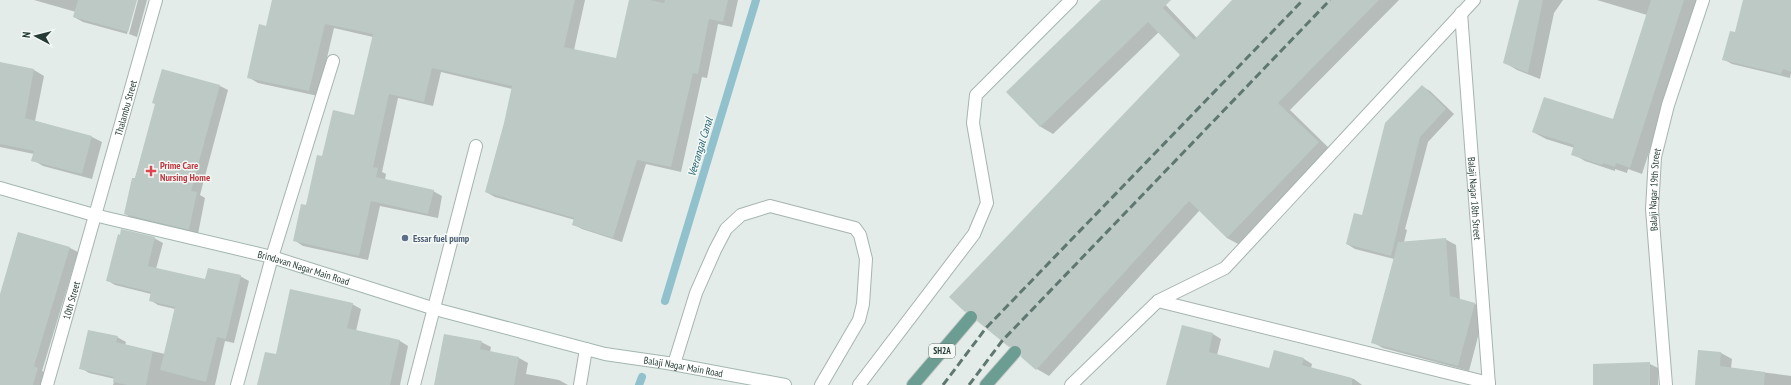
<svg xmlns="http://www.w3.org/2000/svg" width="1791" height="385" font-family="'PT Sans Narrow',sans-serif">
<rect width="100%" height="100%" fill="#e3ece8"/>
<g fill="#0003">
<polygon points="34,0 135,0 127,34 83,22 74,17 76,12"/>
<polygon points="138,0 147,0 137,37 129,34"/>
<polygon points="273,0 585,0 574,50 617,59 630,0 738,0 732,27 718,24 707,78 702,77 681,172 646,164 622,242 582,229 573,224 575,220 495,197 486,192 505,123 512,89 441,72 433,106 398,98 382,172 386,174 385,180 433,191 442,196 438,218 380,206 368,260 303,246 294,240 323,157 355,116 373,37 334,28 318,96 258,83 248,77 267,27"/>
<polygon points="1102,0 1161,0 1197,38 1234,0 1399,0 1290,110 1331,150 1240,245 1227,238 1200,210 1049,376 1037,369 1022,354 1010,346 979,318 966,311 1181,55 1159,32 1053,134 1041,127 1008,92"/>
<polygon points="1520,0 1563,0 1554,13 1540,79 1517,70 1504,62"/>
<polygon points="1597,0 1698,0 1642,174 1628,169 1627,173 1615,169 1615,171 1585,161 1573,154 1575,148 1546,139 1533,132 1613,121 1647,15"/>
<polygon points="1744,0 1791,0 1791,73 1790,78 1732,64 1723,59 1736,33"/>
<polygon points="0,63 34,70 44,76 35,121 92,137 102,142 92,179 43,166 33,160 34,154 0,147"/>
<polygon points="163,70 220,86 228,90 200,195 205,198 198,234 134,219 125,214 156,105"/>
<polygon points="1422,86 1430,91 1454,114 1428,142 1405,229 1407,230 1404,242 1445,239 1456,245 1460,300 1475,304 1485,310 1469,371 1383,348 1372,342 1394,259 1355,249 1347,244 1363,216"/>
<polygon points="18,233 70,248 78,252 42,371 46,373 43,385 0,385 0,298"/>
<polygon points="154,238 163,243 156,269 206,280 240,276 249,281 234,343 225,341 215,385 113,385 115,379 89,373 81,368 117,337 126,342 125,345 165,354 175,309 158,305 150,300 151,294 115,285 107,280"/>
<polygon points="352,304 361,309 356,331 400,341 408,346 400,385 258,385 276,356"/>
<polygon points="1183,326 1213,334 1221,339 1217,355 1270,369 1304,359 1312,364 1311,368 1354,379 1362,385 1167,385"/>
<polygon points="481,342 491,347 490,352 519,358 528,363 526,374 559,380 568,385 435,385"/>
<polygon points="1699,351 1721,353 1732,359 1731,368 1791,376 1791,385 1696,385"/>
<polygon points="1650,364 1658,368 1658,385 1594,385"/>
</g>
<g fill="none" stroke-linecap="round" stroke-linejoin="round">
<g stroke="#91c1cc" stroke-width="8">
<polyline points="665,301 756,0"/>
<polyline points="639,385 642,377"/>
</g>
</g>
<g fill="#bcc9c4">
<polygon points="78,0 137,0 128,32 73,17"/>
<polygon points="272,0 575,0 564,47 616,58 629,0 650,0 664,3 665,0 728,0 723,22 709,19 698,74 693,73 671,167 637,160 613,238 572,225 574,218 485,192 504,123 512,86 432,68 424,102 389,94 373,167 378,168 376,177 434,190 428,214 371,201 359,256 293,241 301,204 306,205 317,155 322,156 333,110 354,115 373,34 325,24 309,91 247,78 259,24 266,26"/>
<polygon points="1101,0 1171,0 1163,8 1194,40 1232,0 1379,0 1278,103 1319,142 1227,238 1189,201 1036,370 1021,357 1022,350 1020,346 1013,345 1009,347 977,321 978,315 976,311 969,310 965,312 949,297 1180,55 1148,22 1040,127 1006,92"/>
<polygon points="1519,0 1543,0 1528,73 1503,63"/>
<polygon points="1651,0 1684,0 1630,168 1616,163 1615,167 1603,163 1602,165 1571,155 1574,145 1532,132 1544,97 1613,119"/>
<polygon points="1743,0 1791,0 1791,72 1783,69 1781,74 1722,60 1730,31 1735,32"/>
<polygon points="0,62 34,69 25,118 92,136 82,174 31,161 34,151 0,144"/>
<polygon points="162,69 220,85 191,191 197,192 189,230 124,214 132,178 135,178 155,104 152,103"/>
<polygon points="1422,85 1446,109 1420,137 1391,256 1346,244 1354,213 1362,215 1385,123"/>
<polygon points="121,229 155,237 148,266 205,279 208,268 241,275 226,339 217,337 206,382 160,370 175,307 149,301 151,292 106,281 118,234 120,235"/>
<polygon points="18,232 70,247 34,366 38,368 33,385 0,385 0,294"/>
<polygon points="1446,238 1450,296 1475,303 1458,366 1371,343 1398,242"/>
<polygon points="290,289 353,303 347,328 400,340 390,385 257,385 265,352 276,354"/>
<polygon points="1182,325 1213,333 1209,352 1269,368 1274,350 1304,358 1302,365 1352,378 1352,385 1166,385"/>
<polygon points="88,330 118,336 116,342 153,351 146,385 127,385 113,382 114,377 79,369"/>
<polygon points="444,334 482,341 480,349 519,357 514,385 434,385"/>
<polygon points="1698,350 1721,352 1720,366 1765,372 1764,385 1695,385"/>
<polygon points="1650,362 1650,385 1593,385 1593,364"/>
</g>
<g fill="none" stroke-linecap="round" stroke-linejoin="round">
<g stroke="#bdc9c4" stroke-width="12" stroke-dasharray="12 6" stroke-linecap="butt">
<polyline points="971,317 1280,0"/>
<polyline points="1015,352 1353,0"/>
</g>
<defs>
<g id="lane">
<polyline points="674,364 696,293 715,250 726,229 741,215 770,206 855,228 860,235 866,259 863,304 859,320 821,385"/>
<polyline points="859,385 974,234 987,203 973,123 976,95 1071,0"/>
</g>
<g id="street">
<path id="s1" d="M1461 13 1489 385"/>
<polyline points="1158,301 1489,383"/>
<path id="s2" d="M47 385 156 0"/>
<polyline points="237,385 272,257 333,61"/>
<polyline points="414,385 476,146"/>
<polyline points="580,385 586,349"/>
<polyline points="1071,385 1158,301 1225,268 1474,0"/>
<path id="s3" d="M1666 385 1652 209 1655 157 1668 105 1703 0"/>
</g>
<g id="secondary">
<path id="s4" d="M0 188 94 215 272 257 435 309 605 354 667 363 785 385"/>
</g>
<g id="primary">
<polyline points="913,385 971,317"/>
<polyline points="986,385 1015,352"/>
</g>
</defs>
<use href="#lane" stroke="#a6b4af" stroke-width="14"/>
<use href="#street" stroke="#a6b4af" stroke-width="14"/>
<use href="#secondary" stroke="#a3b6b0" stroke-width="14"/>
<use href="#primary" stroke="#c2c8c7" stroke-width="14"/>
<use href="#lane" stroke="#fff" stroke-width="12"/>
<use href="#street" stroke="#fff" stroke-width="12"/>
<use href="#secondary" stroke="#fff" stroke-width="12"/>
<use href="#primary" stroke="#6c9d92" stroke-width="12"/>
<g stroke="#5f7771" stroke-width="3" stroke-dasharray="8 4" stroke-linecap="butt">
<polyline points="943,385 986,328 1303,0"/>
<polyline points="969,385 1002,341 1330,0"/>
</g>
</g>
<path fill="#e0444e" stroke="#f4f9f6" stroke-width="1.5" d="M149 165h4v4h4v4h-4v4h-4v-4h-4v-4h4z"/>
<circle fill="#5c6f8a" stroke="#f4f9f6" stroke-width="1.5" cx="405" cy="238" r="4"/>
<g text-anchor="middle" stroke-width="3" stroke-linejoin="round" paint-order="stroke">
<rect fill="#f4f9f6" stroke="#637570" stroke-width="1" x="929" y="344" width="26" height="14" rx="3"/>
<g font-size="9" font-weight="bold" fill="#253c36">
<text x="942" y="354">SH2A</text>
</g>
<g font-size="10" fill="#253c36" stroke="#f4f9f6">
<text dy="4" stroke="none"><textPath href="#s2" startOffset="288">Thalambu Street</textPath></text>
<text dy="4" stroke="none"><textPath href="#s3" startOffset="196">Balaji Nagar 19th Street</textPath></text>
<text dy="4" stroke="none"><textPath href="#s1" startOffset="186">Balaji Nagar 18th Street</textPath></text>
<text dy="4" stroke="none"><textPath href="#s4" startOffset="314">Brindavan Nagar Main Road</textPath></text>
<text dy="4" stroke="none"><textPath href="#s2" startOffset="88">10th Street</textPath></text>
<text dy="4" stroke="none"><textPath href="#s4" startOffset="707">Balaji Nagar Main Road</textPath></text>
</g>
<g font-size="10" font-weight="bold" fill="#be3a42" stroke="#f4f9f6" text-anchor="start">
<text x="160" y="169">Prime Care<tspan x="160" dy="12">Nursing Home</tspan></text>
</g>
<g font-size="10" font-weight="bold" fill="#4e5e75" stroke="#f4f9f6" text-anchor="start">
<text x="413" y="242">Essar fuel pump</text>
</g>
<g font-size="11" font-style="italic" fill="#246372" stroke="#f4f9f6">
<text transform="translate(700 147) rotate(-73)" y="4">Veerangal Canal</text>
</g>
</g>
<g transform="translate(36 36) rotate(277)" stroke="#f4f9f6" stroke-width="3" paint-order="stroke">
<path d="M0-3L7 15L0 10L-7 15Z" fill="#253c36"/>
<text y="-6" font-size="11" font-weight="bold" text-anchor="middle" fill="#253c36">N</text>
</g>
</svg>
